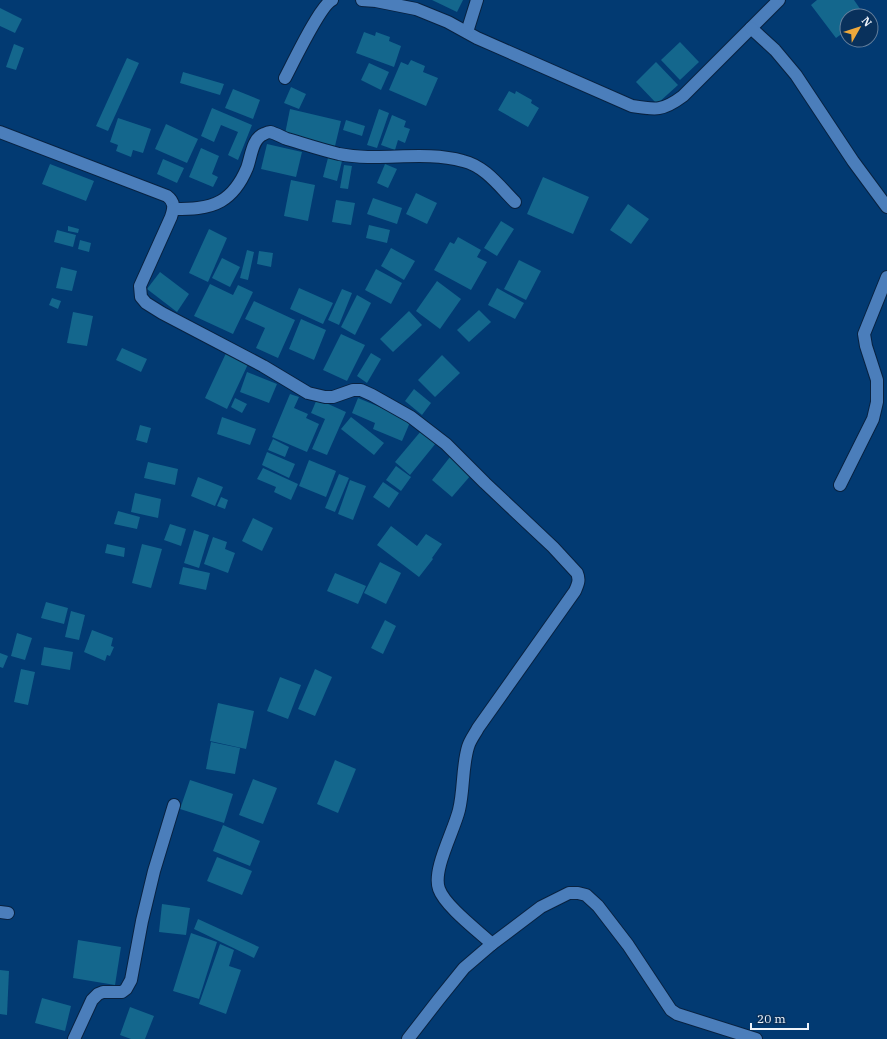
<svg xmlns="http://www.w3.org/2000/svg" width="887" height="1039" font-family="'IBM Plex Serif',serif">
<rect width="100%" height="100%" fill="#023a72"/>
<g fill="#14678d">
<polygon points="432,0 463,0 457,12"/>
<polygon points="817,0 854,0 865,16 847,16 847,30 836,38 811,5"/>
<polygon points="0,8 22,19 15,33 0,26"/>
<polygon points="364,32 375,36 376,32 390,37 389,41 401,46 394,67 356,53"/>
<polygon points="680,42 699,62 680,80 661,60"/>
<polygon points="14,44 24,48 16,70 6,67"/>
<polygon points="127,58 139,63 108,131 96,126"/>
<polygon points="411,60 425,66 423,72 438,78 426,106 389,90 401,62 408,65"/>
<polygon points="656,62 678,85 657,104 636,82"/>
<polygon points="369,63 389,72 381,90 361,80"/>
<polygon points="183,72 224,84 220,95 180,83"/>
<polygon points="291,87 306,94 299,109 284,103"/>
<polygon points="233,89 260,100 253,119 225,108"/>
<polygon points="509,91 515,94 516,91 532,100 531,103 539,108 528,127 498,110"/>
<polygon points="212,108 252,125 238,160 228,155 238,132 221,125 214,142 201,136"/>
<polygon points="290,109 341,121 335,146 285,134"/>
<polygon points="379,109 389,113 377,148 367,145"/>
<polygon points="392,115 406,121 404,127 410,129 405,143 398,140 395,150 381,145"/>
<polygon points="118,118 151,129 143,153 133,150 131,157 116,151 118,145 110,142"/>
<polygon points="346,120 365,126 362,136 343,130"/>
<polygon points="166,124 198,139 187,163 155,149"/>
<polygon points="267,144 302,152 296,177 261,169"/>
<polygon points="201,148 219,156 212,174 218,177 213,187 189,177"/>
<polygon points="329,154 343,157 337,181 323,177"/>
<polygon points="163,159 184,168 177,183 157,174"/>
<polygon points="50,164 94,181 86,201 42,184"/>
<polygon points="385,164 397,169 388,188 377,183"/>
<polygon points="344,165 352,166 348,189 340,188"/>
<polygon points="543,177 589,197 573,234 527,214"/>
<polygon points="291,180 315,185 308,221 284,216"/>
<polygon points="416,193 437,203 427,224 406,214"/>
<polygon points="373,198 402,208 397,224 367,214"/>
<polygon points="336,200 355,203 351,225 332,222"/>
<polygon points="628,204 649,219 631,244 610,230"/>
<polygon points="501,221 514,229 497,256 484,248"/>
<polygon points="369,225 390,230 387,243 366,238"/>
<polygon points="68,226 79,229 78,233 68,231"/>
<polygon points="209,229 227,238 208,282 189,273"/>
<polygon points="57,230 76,235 73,247 54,242"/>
<polygon points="458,237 481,250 477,257 487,262 471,290 434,270 450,242 454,244"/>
<polygon points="80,240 91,243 89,252 78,249"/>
<polygon points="391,248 415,261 404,280 381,266"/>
<polygon points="247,250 254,252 248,280 240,278"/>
<polygon points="259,251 273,253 271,267 257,264"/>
<polygon points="222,258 240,267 230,287 212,278"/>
<polygon points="519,260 541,271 526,300 504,289"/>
<polygon points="61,267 77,271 72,291 56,288"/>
<polygon points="376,269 402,283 391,304 365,290"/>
<polygon points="160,272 189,294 177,312 147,289"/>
<polygon points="437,281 461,299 440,329 416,311"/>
<polygon points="210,284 233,295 238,285 253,292 233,334 194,316"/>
<polygon points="299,288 333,303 323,324 290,309"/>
<polygon points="497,288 524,303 515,319 488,305"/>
<polygon points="342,289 352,293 339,325 328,320"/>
<polygon points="357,295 371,303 355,335 341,327"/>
<polygon points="52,298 61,301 58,309 49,305"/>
<polygon points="254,301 295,320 278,358 256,348 265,328 245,319"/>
<polygon points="479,310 491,322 469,342 457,330"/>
<polygon points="409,311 422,325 393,352 380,339"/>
<polygon points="73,312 93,316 87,346 67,343"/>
<polygon points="301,319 326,330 314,360 289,349"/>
<polygon points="341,334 365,345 347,381 323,370"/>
<polygon points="122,348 147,359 141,372 116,360"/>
<polygon points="227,351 249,362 227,409 205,398"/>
<polygon points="371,353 381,359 367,383 357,376"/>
<polygon points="442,355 460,373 435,397 418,380"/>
<polygon points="247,372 277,384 269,403 240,392"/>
<polygon points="414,389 431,403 422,415 405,401"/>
<polygon points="290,394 299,397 294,408 308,414 306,418 319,424 307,452 272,437"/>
<polygon points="235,398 247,404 242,413 231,407"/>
<polygon points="358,398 411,420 402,441 373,429 375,423 352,413"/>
<polygon points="317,399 346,412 327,455 312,449 325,419 311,413"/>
<polygon points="222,417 256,429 250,445 217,434"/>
<polygon points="351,417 384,443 374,455 341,429"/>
<polygon points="140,425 151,428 147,443 136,440"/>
<polygon points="421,431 436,443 410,475 395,462"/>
<polygon points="273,439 289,447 285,457 268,450"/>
<polygon points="267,452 295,464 289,478 262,465"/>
<polygon points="450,457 471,475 452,497 432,480"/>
<polygon points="309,460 336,471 326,497 299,486"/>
<polygon points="148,462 178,469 175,485 144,478"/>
<polygon points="396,466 411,477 401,491 386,480"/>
<polygon points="263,468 298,484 291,500 274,492 276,487 257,479"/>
<polygon points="339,474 349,478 335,512 325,508"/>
<polygon points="198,477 223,487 215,506 191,496"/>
<polygon points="350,480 366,486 353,520 338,514"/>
<polygon points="383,482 399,493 389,508 373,497"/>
<polygon points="135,493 161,499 158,518 131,512"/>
<polygon points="221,497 228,500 225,509 217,506"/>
<polygon points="118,511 140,517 137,529 114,524"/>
<polygon points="253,518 273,528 262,551 242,541"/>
<polygon points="170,524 186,529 181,546 164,540"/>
<polygon points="391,526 417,546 426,534 442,544 432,558 433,559 419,577 377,545"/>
<polygon points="194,530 209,535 199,568 184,563"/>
<polygon points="213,537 227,542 225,549 235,553 228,573 204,564"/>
<polygon points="107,544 125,548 124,557 105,553"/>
<polygon points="142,544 162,549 151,588 132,583"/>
<polygon points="380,562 401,573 386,604 364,593"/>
<polygon points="183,567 210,573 206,590 179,584"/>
<polygon points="335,573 366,586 358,604 327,591"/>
<polygon points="46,602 68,608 64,624 41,618"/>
<polygon points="71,611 85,615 79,640 65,637"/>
<polygon points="385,620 396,626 383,654 371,648"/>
<polygon points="92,630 113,638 111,646 114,647 110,656 107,655 105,661 84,652"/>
<polygon points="17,633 32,638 25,660 11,656"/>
<polygon points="44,647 73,652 70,670 41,665"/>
<polygon points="0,653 8,656 3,668 0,667"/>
<polygon points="21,669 35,672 28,705 14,702"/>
<polygon points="315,669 332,677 315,716 298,709"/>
<polygon points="280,677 301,685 288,719 267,711"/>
<polygon points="218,703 254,711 246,749 210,741"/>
<polygon points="211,742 240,748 235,774 206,769"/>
<polygon points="335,760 356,769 338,813 317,804"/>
<polygon points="253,779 277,788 263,824 239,815"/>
<polygon points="190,780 233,794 224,823 180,809"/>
<polygon points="223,825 260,841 250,866 213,851"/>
<polygon points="217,857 252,871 242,895 207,881"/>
<polygon points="162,904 190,908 186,935 159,932"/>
<polygon points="198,919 259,947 254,958 194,929"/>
<polygon points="191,933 217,942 199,999 173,991"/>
<polygon points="78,940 121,947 115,985 73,978"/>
<polygon points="220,944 234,950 229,966 241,970 226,1014 199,1004"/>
<polygon points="0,970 9,971 7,1015 0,1014"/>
<polygon points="42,998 71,1006 65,1031 35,1023"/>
<polygon points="130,1007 154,1016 145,1039 131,1039 120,1035"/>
</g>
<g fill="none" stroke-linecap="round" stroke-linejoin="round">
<defs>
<g id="minor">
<path d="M362 0 376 1 416 9 448 22 477 38 632 106C656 110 663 111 683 96L779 0"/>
<polyline points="751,28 775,50 796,75 853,161 887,207"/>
<polyline points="467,32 477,0"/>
<path d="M285 78C293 63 320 6 332 0"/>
<path d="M0 132 167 196C175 202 174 208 171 217L140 286 141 297 146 303 162 313 263 366 308 393 325 397H333L353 390H361L372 395 411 417 446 444 485 483 553 547 577 573C580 580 578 584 575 591L478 728C475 734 470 740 468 747 462 767 464 789 459 810 454 831 432 870 439 889 445 906 478 931 492 944"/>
<path d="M174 209C189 209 207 209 221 201 233 194 242 180 247 168 251 158 252 138 264 134 266 133 268 132 270 132 275 133 282 137 287 139 304 144 322 150 339 154 380 162 423 150 463 161 485 166 500 187 515 202"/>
<polyline points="840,485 873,419 877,402 877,380 866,346 864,334 887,277"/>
<polyline points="0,912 8,913"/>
<polyline points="74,1039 92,1000 98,994 103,992 122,992 126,989 131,980 142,921 154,871 174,805"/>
<polyline points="408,1039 439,999 464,968 492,944 541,907 569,893 578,893 586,895 598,906 628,945 671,1010 677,1014 756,1039"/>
</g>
</defs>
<use href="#minor" stroke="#082241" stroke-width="14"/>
<use href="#minor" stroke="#4b7ebb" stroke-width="12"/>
</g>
<g transform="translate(859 28) rotate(51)"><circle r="19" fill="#09315c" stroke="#657f9c"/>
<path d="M0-3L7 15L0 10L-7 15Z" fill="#eea83c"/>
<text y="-6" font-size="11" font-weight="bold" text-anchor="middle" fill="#eff4fb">N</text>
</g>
<path d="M751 1023v6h57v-6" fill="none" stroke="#eff4fb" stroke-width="2"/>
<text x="757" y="1023" font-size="12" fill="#eff4fb" stroke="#09315c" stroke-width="3" paint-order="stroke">20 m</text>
</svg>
